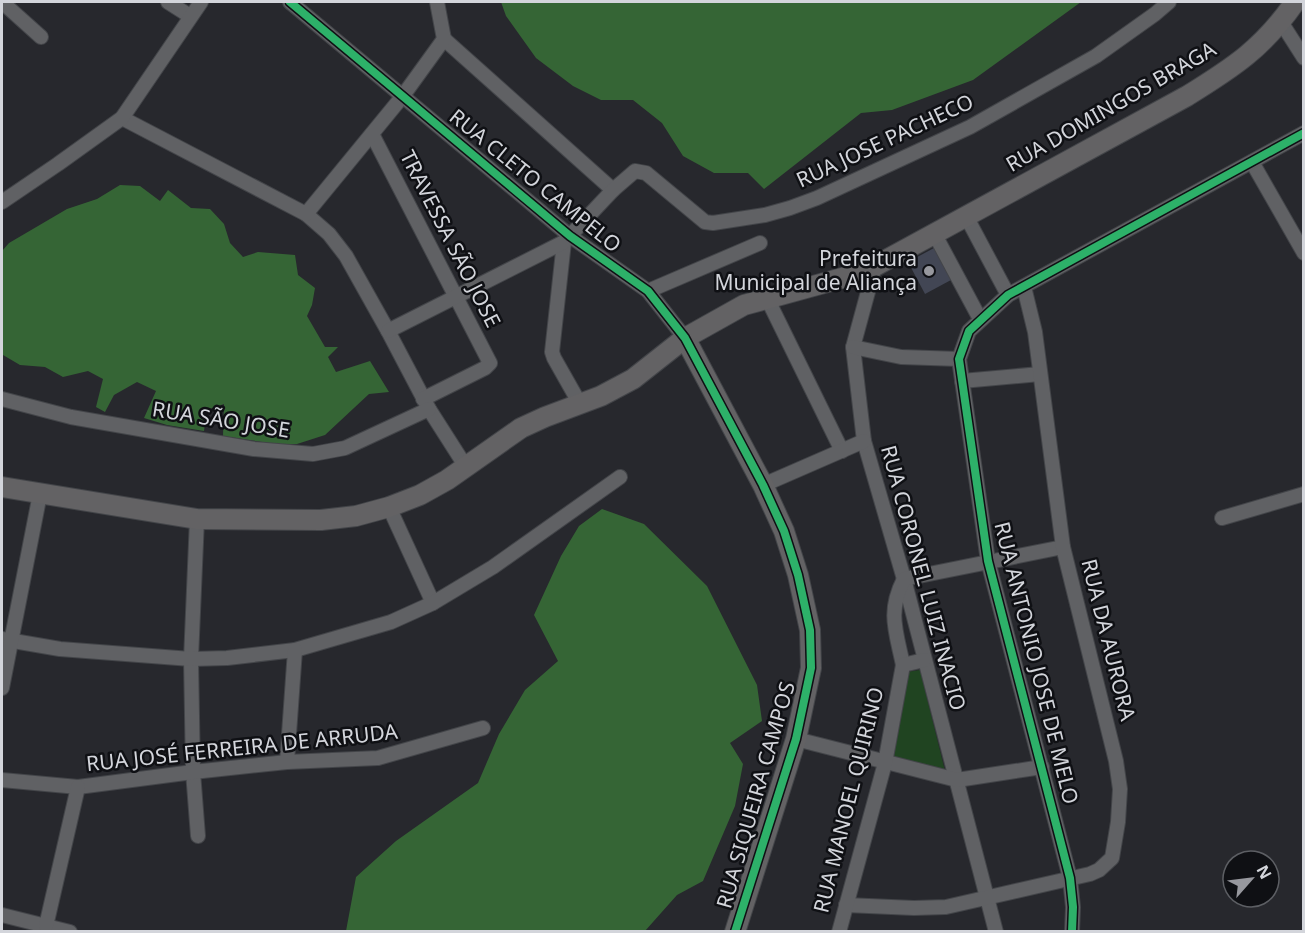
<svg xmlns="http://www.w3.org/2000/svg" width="1305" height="933" font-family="'Noto Sans',sans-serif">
<rect width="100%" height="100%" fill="#27282d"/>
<polygon fill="#204421" points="920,670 945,771 891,756 907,672"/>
<g fill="#356535">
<polygon points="501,2 1081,2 973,80 892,110 861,113 764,189 748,173 714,173 683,156 662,123 633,100 601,100 573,86 536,58 506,16"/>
<polygon points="120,185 140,186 160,201 168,190 191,208 210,209 224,224 230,243 243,257 258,252 295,255 298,275 315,288 312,305 307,316 325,347 338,347 328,357 336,372 370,361 389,392 369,394 325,435 297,444 275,444 223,436 224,404 207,410 204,431 167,425 144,418 156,391 137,382 114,395 105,412 96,407 103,379 88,371 63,377 45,367 20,365 3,355 2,356 2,251 9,243 67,209 97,199"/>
<polygon points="602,509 644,524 707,586 757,685 762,721 730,743 743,764 735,806 703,881 677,895 645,931 346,931 356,877 396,841 478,783 499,734 525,690 558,661 534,615 561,556 579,526"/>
</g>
<polygon fill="#424654" points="934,248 951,280 925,294 908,262"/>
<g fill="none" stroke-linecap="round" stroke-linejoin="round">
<defs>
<g id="street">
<polyline points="2,2 41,37"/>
<polyline points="168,2 190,16"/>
<polyline points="290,2 570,236 648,291 685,338"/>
<polyline points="1281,22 1304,58"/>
<polyline points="444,39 613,190"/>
<polyline points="122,118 306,214 329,234 346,256 388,331 429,409 466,467"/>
<polyline points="372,134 490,363 485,368 423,399"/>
<polyline points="1252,162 1304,253"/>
<polyline points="2,202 58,164 122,118 201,2"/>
<polyline points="306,214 402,97 444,39 437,2"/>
<polyline points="966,216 1008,295"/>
<polyline points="934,233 980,319"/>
<polyline points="564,242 552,352 554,358 580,404"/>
<polyline points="875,266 853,347 864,441 904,579 996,932"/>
<polyline points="648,291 760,243"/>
<polyline points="767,298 842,451"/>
<polyline points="388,331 564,242 613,190 635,171 646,173 705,222 713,223 765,215 790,208 817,198 970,127 1096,56 1155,14 1169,2"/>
<polyline points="853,347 901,357 959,359"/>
<polyline points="962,381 1040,374"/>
<polyline points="2,399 71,417 254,449 313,454 345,448 429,409"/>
<polyline points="763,485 864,441"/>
<polyline points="389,507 433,603"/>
<polyline points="1222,518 1304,494"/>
<polyline points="197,519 191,659 193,772 198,836"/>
<polyline points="2,639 60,649 191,659 227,658 295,650 391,622 433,603 493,567 620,477"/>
<path d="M903 665C896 631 887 612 904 579L1063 547"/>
<polyline points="2,688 40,494"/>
<polyline points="796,739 957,780 1042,767"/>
<polyline points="287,762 295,650"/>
<polyline points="2,780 78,787 193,772 287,762 378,758 483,728"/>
<polyline points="846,905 914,908 946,907 1090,874 1099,870 1112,858 1118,822 1120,789 1116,761 1063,547 1035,332 1024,287"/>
<polyline points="2,915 70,932"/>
<polyline points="46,926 78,787"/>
<polyline points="839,932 885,763 903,665 924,660"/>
<polyline points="1072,932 1073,907 1070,878 988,561 959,359 969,331 1008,295 1304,133"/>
</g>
<g id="secondary">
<polyline points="685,338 763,485 784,531 798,575 810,630 811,668 796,739 735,932"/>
<path d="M2 487 197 519 321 520 356 516 389 507 420 495 447 480 521 428 545 417 601 396 633 379 685 338 744 305 846 277 875 266 1187 96C1234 67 1263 48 1295 2"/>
</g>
</defs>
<use href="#street" stroke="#434549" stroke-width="16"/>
<use href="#secondary" stroke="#434549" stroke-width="22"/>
<use href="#street" stroke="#606164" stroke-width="14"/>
<use href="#secondary" stroke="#636264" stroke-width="20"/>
<defs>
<g id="cycleway">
<polyline points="290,2 570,236 648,291 685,338 763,485 784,531 798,575 810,630 811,668 796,739 735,932"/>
<polyline points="1072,932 1073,907 1070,878 988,561 959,359 969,331 1008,295 1304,133"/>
</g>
</defs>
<use href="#cycleway" stroke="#0f1014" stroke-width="11"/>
<use href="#cycleway" stroke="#2db169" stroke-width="8"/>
</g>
<circle fill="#97989e" stroke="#0f1014" stroke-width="2" cx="929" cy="271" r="6"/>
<g text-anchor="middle" stroke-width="5" stroke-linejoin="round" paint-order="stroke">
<g font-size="21" fill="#d3d5db" stroke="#0f1014">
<text transform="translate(1111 107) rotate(-30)" y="7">RUA DOMINGOS BRAGA</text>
<text transform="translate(885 141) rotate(-25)" y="7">RUA JOSE PACHECO</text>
<text transform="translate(535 181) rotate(39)" y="7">RUA CLETO CAMPELO</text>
<text transform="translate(450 239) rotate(63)" y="7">TRAVESSA SÃO JOSE</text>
<text transform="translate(221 420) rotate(9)" y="7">RUA SÃO JOSE</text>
<text transform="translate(923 578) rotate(75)" y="7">RUA CORONEL LUIZ INACIO</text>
<text transform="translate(1108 640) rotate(76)" y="7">RUA DA AURORA</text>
<text transform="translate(1036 663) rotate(76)" y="7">RUA ANTONIO JOSE DE MELO</text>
<text transform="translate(242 748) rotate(-6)" y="7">RUA JOSÉ FERREIRA DE ARRUDA</text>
<text transform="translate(756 795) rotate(-74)" y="7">RUA SIQUEIRA CAMPOS</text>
<text transform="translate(849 800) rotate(-76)" y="7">RUA MANOEL QUIRINO</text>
</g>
<g font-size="21" fill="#d3d5db" stroke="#0f1014" text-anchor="end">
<text x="917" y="266">Prefeitura<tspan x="917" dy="24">Municipal de Aliança</tspan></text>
</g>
</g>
<rect width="1305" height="933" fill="none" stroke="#d3d5db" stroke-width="6"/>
<g transform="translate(1251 879) rotate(62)"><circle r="28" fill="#0f1014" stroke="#5d5f64" stroke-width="1.5"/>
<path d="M0-4.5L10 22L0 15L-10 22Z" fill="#97989e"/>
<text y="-9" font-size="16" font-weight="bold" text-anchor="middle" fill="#d3d5db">N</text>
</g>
</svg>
